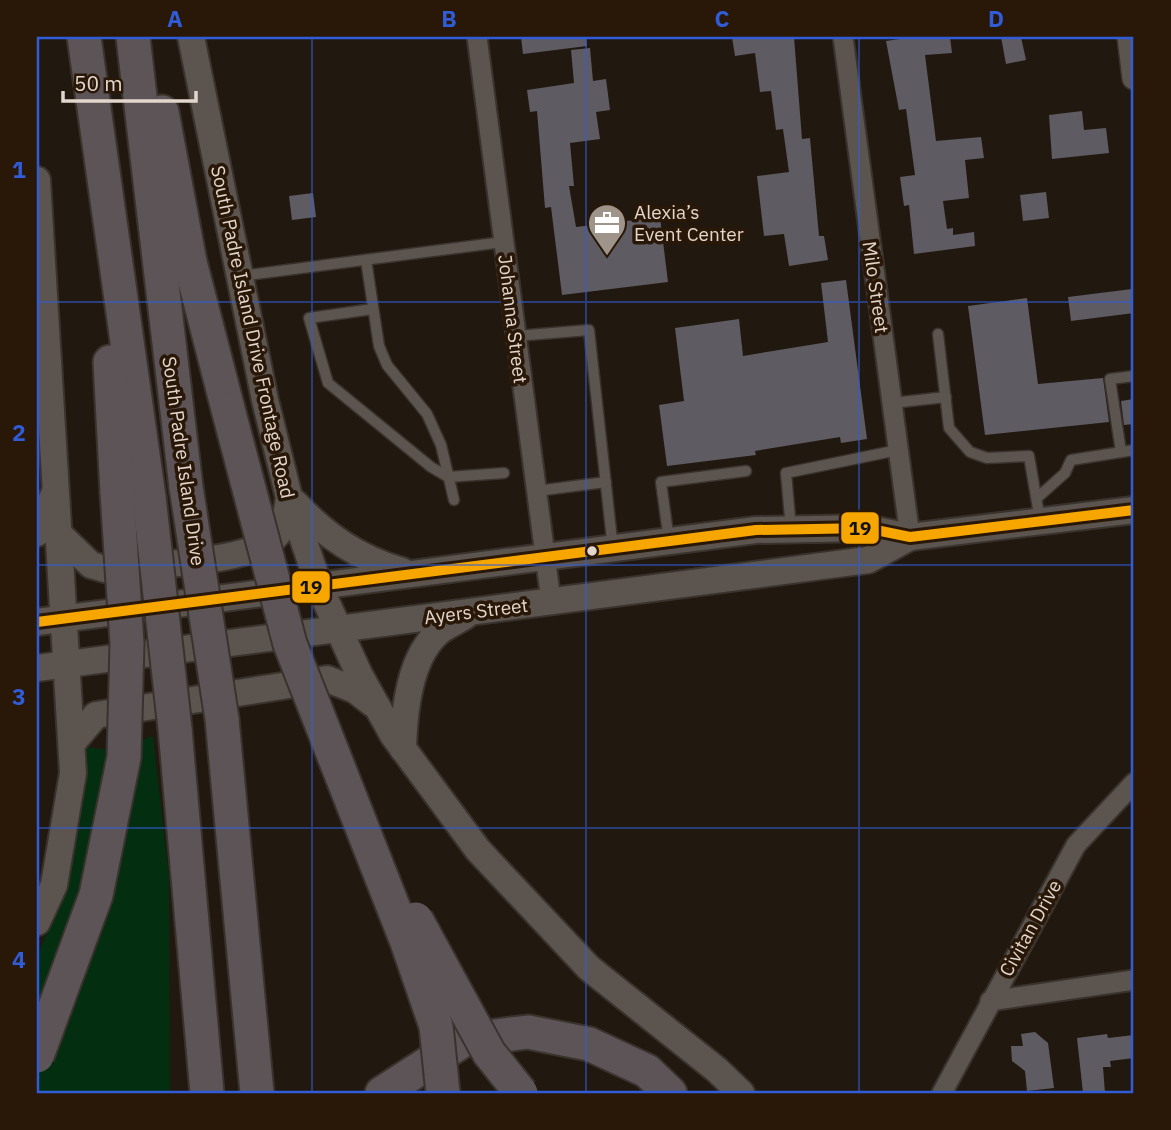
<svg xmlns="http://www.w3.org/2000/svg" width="1171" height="1130" font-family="'IBM Plex Sans',sans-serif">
<rect width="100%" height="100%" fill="#211810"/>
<polygon fill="#042e10" points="153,736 169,876 170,1093 37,1093 37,957 60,899 76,840 87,747 109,750"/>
<g fill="#5f5b62">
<polygon points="521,37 586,37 587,46 523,54"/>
<polygon points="732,37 794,37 802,139 810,138 819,236 824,236 828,260 789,266 784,234 764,236 757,176 789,172 783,129 776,130 771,91 760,92 755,53 735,56"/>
<polygon points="913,37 950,37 952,53 925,55 936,141 981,137 984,158 965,160 969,198 943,201 947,229 953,228 953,235 974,232 975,246 914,254 909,205 904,206 900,177 915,175 906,109 899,110 886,41"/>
<polygon points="1001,37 1021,37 1026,60 1006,64"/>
<polygon points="590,48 593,81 606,79 610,110 596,112 600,139 570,143 574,186 569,186 576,227 660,217 668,282 562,295 551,207 545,208 537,111 530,112 527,90 574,83 571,50"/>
<polygon points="1082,111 1084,130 1106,128 1109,153 1052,159 1049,115"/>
<polygon points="1046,192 1049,218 1023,221 1020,195"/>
<polygon points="313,193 316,217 292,220 289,196"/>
<polygon points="846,280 867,439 841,443 840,437 755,451 756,455 667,466 659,405 684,401 675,328 739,319 743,356 828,342 821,283"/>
<polygon points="1132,289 1134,313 1071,321 1068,297"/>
<polygon points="1027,298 1038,384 1103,378 1109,422 985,435 968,306"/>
<polygon points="1134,399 1134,424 1124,425 1121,401"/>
<polygon points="1035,1032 1048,1043 1054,1088 1027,1091 1025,1071 1012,1061 1011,1046 1023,1046 1021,1034"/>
<polygon points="1107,1034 1108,1038 1134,1035 1134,1058 1110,1061 1111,1067 1103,1067 1105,1093 1083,1093 1077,1038"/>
</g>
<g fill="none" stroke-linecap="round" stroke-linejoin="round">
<defs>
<g id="service">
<polyline points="366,260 379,346 387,365 427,414 441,445 454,500"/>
<polyline points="240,276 503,242"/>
<polyline points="373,309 309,318 328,383 431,467 448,477 504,473"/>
<polyline points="938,334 949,428 970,452 987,458 1029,456 1040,520"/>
<polyline points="516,336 589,330 613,549"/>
<polyline points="892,403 946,397"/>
<polyline points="1121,452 1110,379 1134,376"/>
<polyline points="536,491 606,482"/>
<polyline points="1037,498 1065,473 1071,460 1134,450"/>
<polyline points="791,529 786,473 898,450"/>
<polyline points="669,541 661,482 746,471"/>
</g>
<g id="minor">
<polyline points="477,37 551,601"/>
<polyline points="843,37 910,537"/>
<polyline points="990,1001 1134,980"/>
<polyline points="942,1093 1076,845 1134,783"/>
</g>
<polyline id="tertiary" points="1129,37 1134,78"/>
<g id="secondary">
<polyline points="191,37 265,400 289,497 319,586 359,674 393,735 478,850 589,968 717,1070 741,1093"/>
<polyline points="37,180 73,773 54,885 37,922"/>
<path d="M295 503C327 537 358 558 402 571"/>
<polyline points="37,533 55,492"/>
<path d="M59 534 91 565 105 569C146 565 240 563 270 541 285 531 287 513 289 497"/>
<polyline points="37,622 756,530 866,528 910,537 1134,510"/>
<polyline points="37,668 868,560 910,537"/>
<polyline points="73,742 96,715 327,679 355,690 373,704"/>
<path d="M403 749C404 712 409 655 441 630 448 625 457 621 465 616"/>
</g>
<g id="motorway">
<polyline points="84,37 149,497"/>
<polyline points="133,37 186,487"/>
<polyline points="162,112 190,262 228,409"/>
<polyline points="110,362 117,493"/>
<polyline points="222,719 257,1093"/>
<polyline points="175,729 207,1093"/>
<polyline points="382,1093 464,1040 528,1032 589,1044 647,1071 670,1093"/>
</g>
</defs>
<use href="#service" stroke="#3a332d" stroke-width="13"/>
<use href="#minor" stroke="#3a332d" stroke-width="23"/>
<use href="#tertiary" stroke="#3a332d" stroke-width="26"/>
<use href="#secondary" stroke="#3a332d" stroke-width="30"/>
<use href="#motorway" stroke="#3a332d" stroke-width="37"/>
<use href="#service" stroke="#5c544e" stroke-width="10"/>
<use href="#minor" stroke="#5c544e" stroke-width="19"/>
<use href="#tertiary" stroke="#5c544e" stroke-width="23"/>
<use href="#secondary" stroke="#5c544e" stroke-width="26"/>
<use href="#motorway" stroke="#5d5457" stroke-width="33"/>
<defs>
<g id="motorway-bridge">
<polyline points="228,409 290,644 407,942 436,1026 443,1093"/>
<polyline points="186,487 222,719"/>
<polyline points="149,497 175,729"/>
<polyline points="416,919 489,1053 521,1093"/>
<polyline points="37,1056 96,895 124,757 127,643 117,493"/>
</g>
</defs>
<use href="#motorway-bridge" stroke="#3a332d" stroke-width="37" stroke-linecap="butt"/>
<use href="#motorway-bridge" stroke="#5d5457" stroke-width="33"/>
<defs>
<polyline id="bus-1" points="37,622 756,530 866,528 910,537 1134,510"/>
</defs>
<use href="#bus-1" stroke="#291708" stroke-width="16"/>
<use href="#bus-1" stroke="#f7a600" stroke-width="10"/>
</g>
<path fill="none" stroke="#315cd7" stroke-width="2" stroke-opacity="0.55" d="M312 37V1093M586 37V1093M859 37V1093M37 302H1134M37 565H1134M37 828H1134"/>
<defs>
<symbol id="office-pin" viewBox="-11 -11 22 30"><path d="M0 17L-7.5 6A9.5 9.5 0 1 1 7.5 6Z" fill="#9f948a" stroke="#291708"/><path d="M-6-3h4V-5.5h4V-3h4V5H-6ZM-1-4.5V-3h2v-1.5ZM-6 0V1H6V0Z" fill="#fff"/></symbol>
</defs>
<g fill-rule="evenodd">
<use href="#office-pin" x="585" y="201" width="44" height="60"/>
</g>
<circle fill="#e3d6cc" stroke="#291708" stroke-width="2.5" cx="592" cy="551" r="6"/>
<g text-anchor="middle" stroke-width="7" stroke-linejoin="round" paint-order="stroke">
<g font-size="19" fill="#e3d6cc" stroke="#291708" text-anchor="start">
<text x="634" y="219">Alexia’s<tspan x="634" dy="22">Event Center</tspan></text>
</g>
<g font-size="19" fill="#e3d6cc" stroke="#291708">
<text transform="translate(876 287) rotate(82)" y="7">Milo Street</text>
<text transform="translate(513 319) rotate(83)" y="7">Johanna Street</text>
<text transform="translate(253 332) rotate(78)" y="7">South Padre Island Drive Frontage Road</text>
<text transform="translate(184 461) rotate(82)" y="7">South Padre Island Drive</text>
<text transform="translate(476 611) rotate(-7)" y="7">Ayers Street</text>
<text transform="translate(1030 928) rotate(-61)" y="7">Civitan Drive</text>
</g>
</g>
<g stroke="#291708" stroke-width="2.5">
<rect x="840" y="511" width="40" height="34" rx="7" fill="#f7a600"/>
<rect x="291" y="570" width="40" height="34" rx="7" fill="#f7a600"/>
</g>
<g font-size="19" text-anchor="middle" font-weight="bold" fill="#111">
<text x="860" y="535">19</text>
<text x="311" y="594">19</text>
</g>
<rect width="1171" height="1130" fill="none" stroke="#291708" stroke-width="77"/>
<path d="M63 91v10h133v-10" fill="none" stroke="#e3d6cc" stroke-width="3.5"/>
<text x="74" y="91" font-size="21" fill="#e3d6cc" stroke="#291708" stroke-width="5" paint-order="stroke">50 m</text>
<rect x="38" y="38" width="1094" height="1054" fill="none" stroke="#315cd7" stroke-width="2.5"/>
<g font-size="23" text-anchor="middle" font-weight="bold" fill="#315cd7">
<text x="175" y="27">A</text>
<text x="449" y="27">B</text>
<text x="722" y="27">C</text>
<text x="996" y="27">D</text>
<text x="19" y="178">1</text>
<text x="19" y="441">2</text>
<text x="19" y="705">3</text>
<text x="19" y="968">4</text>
</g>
</svg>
